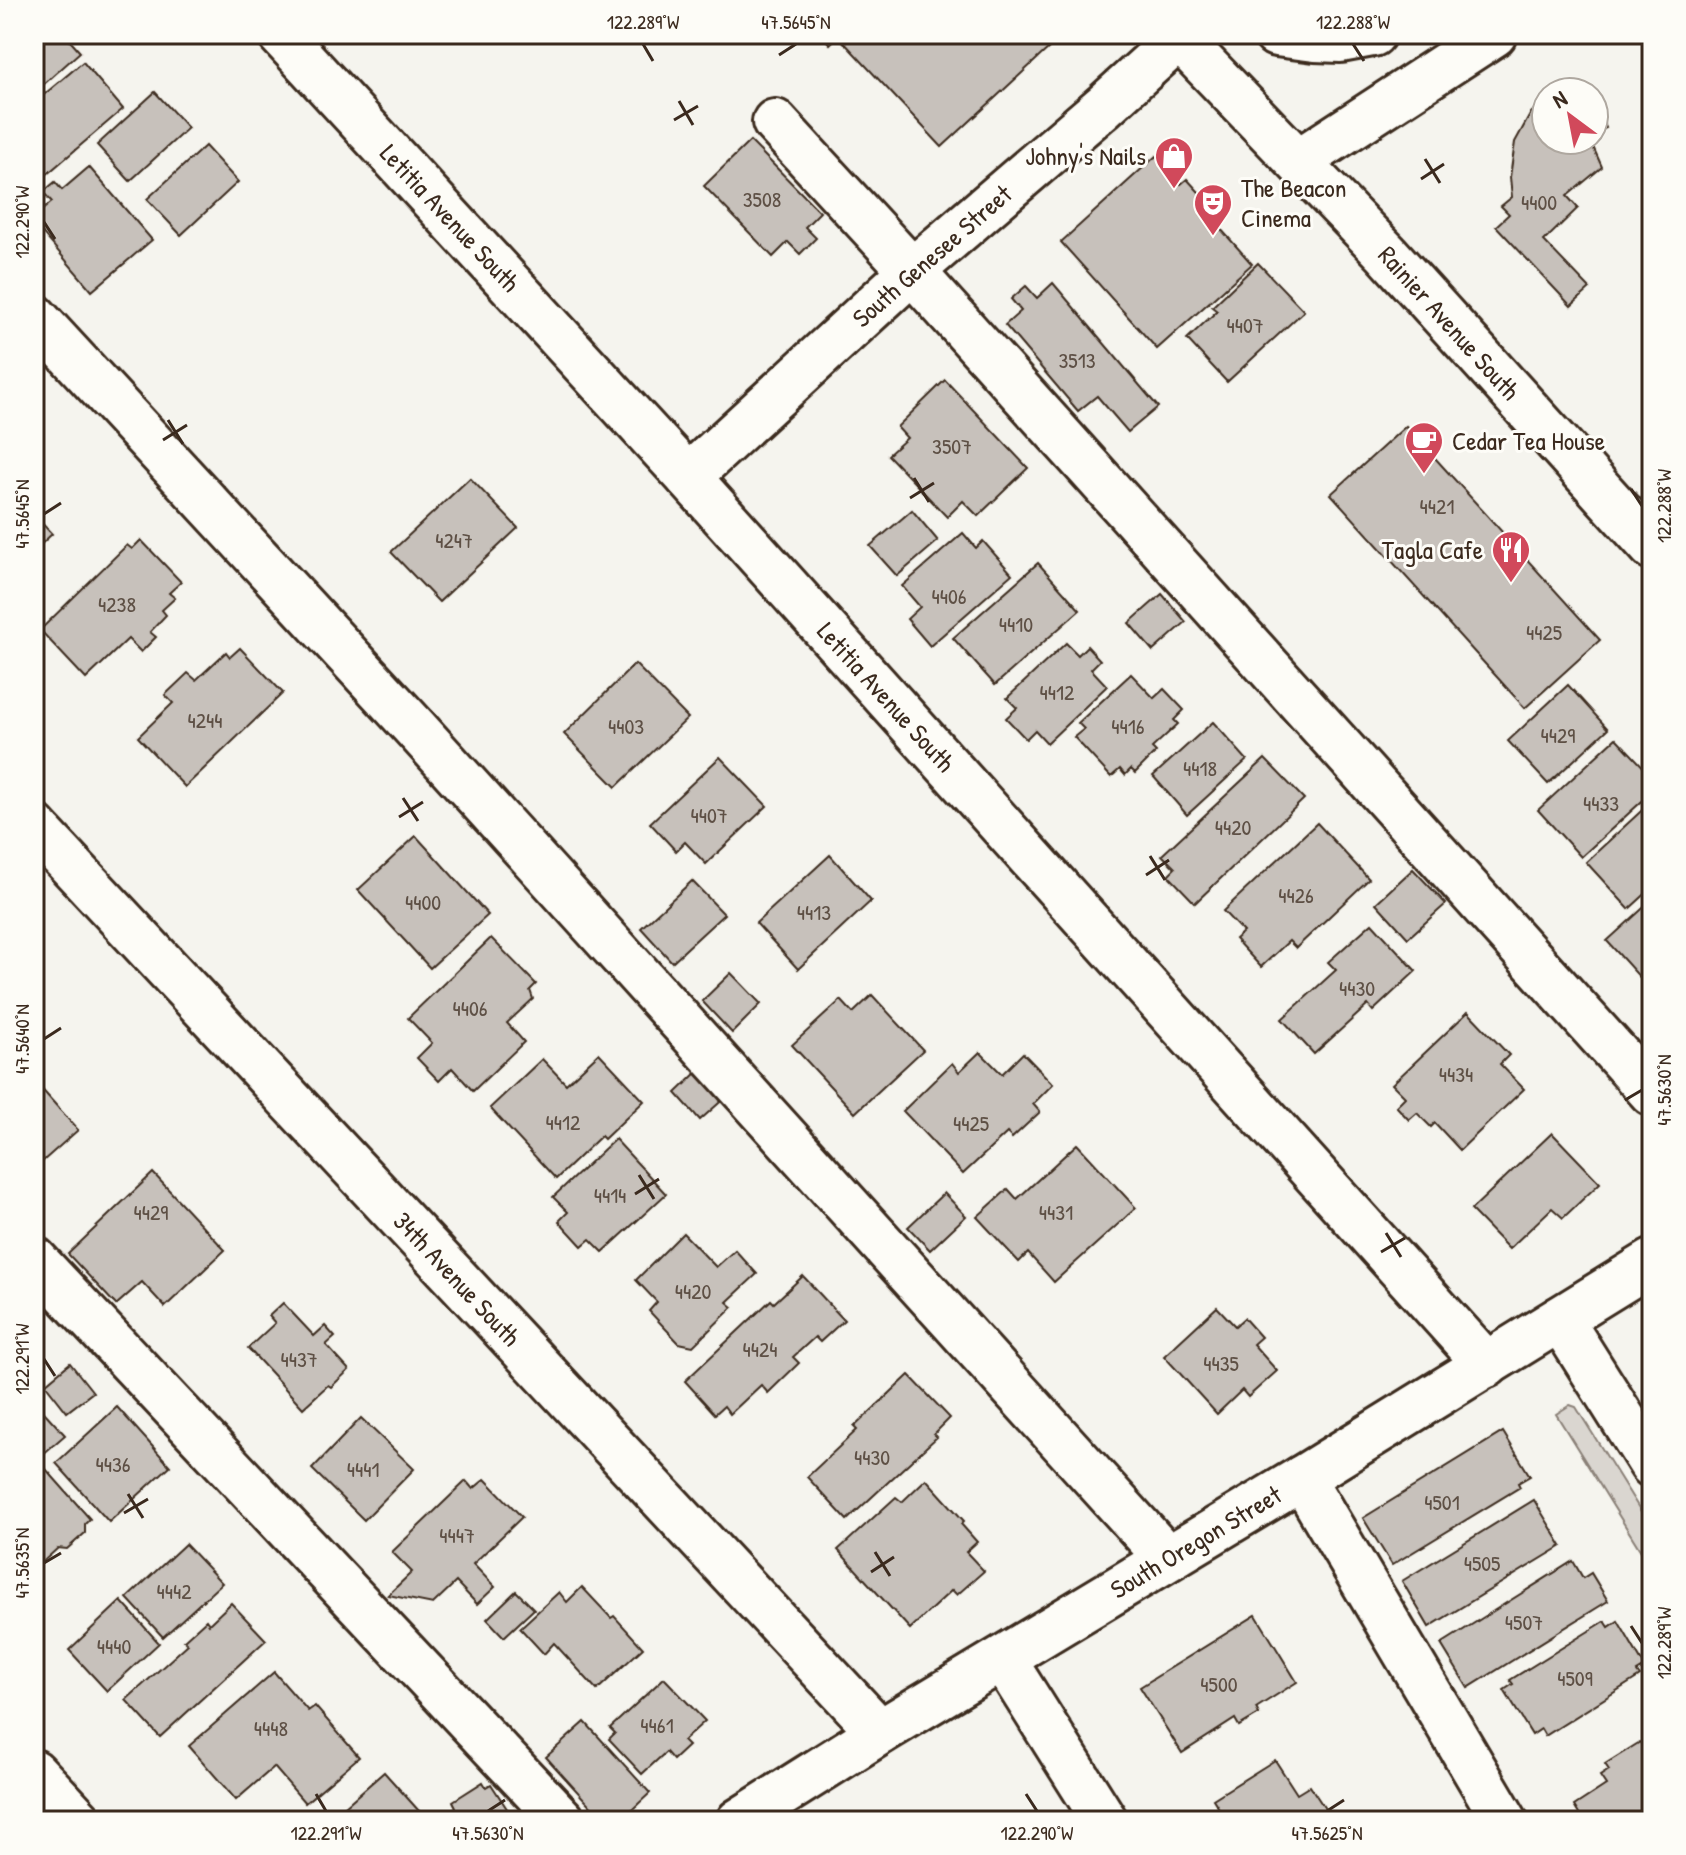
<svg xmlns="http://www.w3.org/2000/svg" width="1686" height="1855" font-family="'Patrick Hand',sans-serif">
<rect width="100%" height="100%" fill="#f5f4ee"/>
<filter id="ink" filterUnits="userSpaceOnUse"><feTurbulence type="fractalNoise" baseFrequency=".0125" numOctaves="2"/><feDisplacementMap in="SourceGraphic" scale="16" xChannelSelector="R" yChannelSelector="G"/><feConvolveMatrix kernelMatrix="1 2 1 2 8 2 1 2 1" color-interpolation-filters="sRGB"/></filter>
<g filter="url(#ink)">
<polygon fill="#dad6d0" stroke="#8a8077" stroke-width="2" points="1570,1405 1576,1407 1652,1529 1652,1569 1556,1414"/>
<g fill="#c7c1bb" stroke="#3b2a1e" stroke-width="2">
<polygon points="34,34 64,34 80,52 34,93"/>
<polygon points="820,34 1037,34 1050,47 942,147 838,36 830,44"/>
<polygon points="83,62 123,109 46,175 34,160 34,103"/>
<polygon points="155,92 188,128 130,181 97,145"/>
<polygon points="1546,100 1546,140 1590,140 1602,167 1567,196 1578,208 1544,241 1590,289 1571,306 1496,226 1509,214 1501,206 1512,197 1510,177 1515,142 1531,113"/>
<polygon points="1594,102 1606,128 1594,133"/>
<polygon points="750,141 820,212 805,227 816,238 800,254 788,242 773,257 704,186"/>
<polygon points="205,146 238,182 181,235 147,199"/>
<polygon points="1156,156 1181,184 1187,179 1209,203 1203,209 1252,264 1157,349 1061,242"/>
<polygon points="89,167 152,240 92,291 34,223 34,217 52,202 43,192 55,182 62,190"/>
<polygon points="1258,263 1304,311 1227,382 1187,339 1217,311 1212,307"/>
<polygon points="1053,283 1158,407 1128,432 1097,396 1078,411 1005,325 1021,311 1011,299 1026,286 1037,298"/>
<polygon points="945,380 1028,468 978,516 963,501 947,517 888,455 907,438 897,427"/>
<polygon points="1406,426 1600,640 1525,708 1331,494"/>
<polygon points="470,478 518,528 439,602 391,552"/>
<polygon points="912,510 938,541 897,576 870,546"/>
<polygon points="34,515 52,534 34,551"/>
<polygon points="963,533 976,548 983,541 1012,574 930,646 907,619 920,607 902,586"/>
<polygon points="141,540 181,582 169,593 175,598 162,610 166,615 150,632 156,637 141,652 128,639 86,679 40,630 127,545 132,549"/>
<polygon points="1038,563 1080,610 995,685 953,638"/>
<polygon points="1162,594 1186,622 1153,651 1129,623"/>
<polygon points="1066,643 1078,655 1087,646 1100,660 1091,669 1107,686 1047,743 1035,730 1026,739 1006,718 1017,708 1007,698"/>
<polygon points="240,648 283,693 185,787 138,737 173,703 165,695 188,673 196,680 226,652 230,657"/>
<polygon points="635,664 688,718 616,787 564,734"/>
<polygon points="1131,674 1154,698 1164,689 1184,710 1174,720 1178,724 1152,748 1156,752 1135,773 1131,769 1125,775 1120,769 1111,777 1074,737 1084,729 1078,723"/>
<polygon points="1568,685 1608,729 1548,784 1508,741"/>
<polygon points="1213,722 1247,760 1187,815 1153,776"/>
<polygon points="1616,738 1652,776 1652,792 1581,857 1538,810"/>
<polygon points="720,757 767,806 706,864 685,842 676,851 650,823"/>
<polygon points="1265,759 1304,799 1195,903 1168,875 1175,868 1162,855"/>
<polygon points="1652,801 1652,888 1629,909 1586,862"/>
<polygon points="1317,823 1369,879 1296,948 1289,941 1261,967 1235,939 1243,932 1223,911"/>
<polygon points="416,836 488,915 430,968 358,890"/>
<polygon points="830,855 871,901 798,969 756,923"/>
<polygon points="1413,869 1446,904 1408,938 1376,903"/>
<polygon points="692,881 724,914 672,962 641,928"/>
<polygon points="1652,900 1652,991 1607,941"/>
<polygon points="1372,923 1416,971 1373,1011 1368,1005 1314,1054 1282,1019 1336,970 1328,962"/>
<polygon points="491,938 536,984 530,990 533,999 507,1023 524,1042 473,1091 452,1068 439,1081 417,1058 432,1043 408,1018"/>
<polygon points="731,973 761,1004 732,1033 702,1001"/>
<polygon points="872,995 923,1050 855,1113 792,1045 841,1000 853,1013"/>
<polygon points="1468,1012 1509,1055 1500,1064 1524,1089 1460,1150 1435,1123 1431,1127 1417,1113 1409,1120 1396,1106 1405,1097 1392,1084"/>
<polygon points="980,1052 1002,1074 1023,1053 1053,1084 1033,1104 1040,1112 1012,1138 1007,1133 963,1174 903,1111 952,1063 959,1072"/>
<polygon points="599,1053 644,1101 604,1139 601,1136 556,1179 490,1108 542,1059 566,1084"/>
<polygon points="702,1068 727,1096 700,1120 676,1093"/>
<polygon points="38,1085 78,1130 34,1169 34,1088"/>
<polygon points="1552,1133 1600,1183 1563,1218 1552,1208 1509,1249 1471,1210"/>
<polygon points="615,1139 666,1194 603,1252 590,1239 582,1246 559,1221 568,1212 553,1197"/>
<polygon points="1077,1144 1136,1208 1054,1282 1028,1253 1019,1262 977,1217 1008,1189 1017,1199"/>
<polygon points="153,1173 225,1250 165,1307 142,1282 116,1305 68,1254"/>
<polygon points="944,1193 966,1216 930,1250 908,1227"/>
<polygon points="683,1233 716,1267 735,1250 757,1274 727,1302 733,1307 693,1346 679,1343 649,1311 657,1302 636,1280"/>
<polygon points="803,1276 844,1320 820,1342 815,1337 793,1357 799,1363 768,1393 761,1385 730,1414 724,1406 715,1414 685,1381 771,1300 774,1303"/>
<polygon points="283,1303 314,1336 325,1326 335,1337 326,1345 349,1370 331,1387 328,1385 303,1408 248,1348 275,1323 269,1316"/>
<polygon points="1217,1307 1235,1326 1244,1318 1261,1337 1253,1344 1277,1371 1248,1397 1242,1390 1217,1414 1164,1356"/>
<polygon points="70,1363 93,1392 67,1412 45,1384"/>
<polygon points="909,1375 950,1418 934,1434 937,1437 847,1520 807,1477 857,1430 854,1427"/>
<polygon points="34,1401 65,1435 34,1462"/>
<polygon points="117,1407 170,1466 109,1522 56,1463"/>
<polygon points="361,1418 414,1469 364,1520 312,1469"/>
<polygon points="1503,1432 1530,1476 1518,1483 1520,1487 1392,1565 1363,1518"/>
<polygon points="45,1468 90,1519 85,1524 85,1533 67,1549 58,1548 34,1570 34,1478"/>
<polygon points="485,1479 522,1517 473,1564 495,1587 477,1604 456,1582 433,1604 388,1595 412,1572 392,1552 466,1481 473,1489"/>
<polygon points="926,1479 964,1521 961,1524 977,1542 966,1552 984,1571 957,1595 952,1590 910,1629 838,1550 896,1497 902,1502"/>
<polygon points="1534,1500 1562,1546 1429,1627 1402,1581"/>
<polygon points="185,1544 222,1583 163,1637 127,1598"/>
<polygon points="1573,1561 1583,1578 1591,1573 1608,1601 1468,1688 1441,1644"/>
<polygon points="582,1587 611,1618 614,1616 643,1648 597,1690 554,1643 544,1654 520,1628 559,1592 567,1602"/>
<polygon points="516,1591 534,1609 504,1637 487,1619"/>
<polygon points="121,1601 159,1643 107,1691 69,1650"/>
<polygon points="231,1603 266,1640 160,1737 126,1700 188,1644 184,1640 206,1620 209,1624"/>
<polygon points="1256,1615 1297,1682 1256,1708 1259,1714 1239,1726 1235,1719 1182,1753 1140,1687"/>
<polygon points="1605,1621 1609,1627 1618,1621 1645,1667 1637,1672 1640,1676 1545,1736 1541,1729 1532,1735 1504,1690 1513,1684 1510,1680"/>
<polygon points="274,1672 308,1711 315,1706 359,1757 305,1803 274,1767 236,1800 189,1746"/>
<polygon points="664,1678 705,1721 683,1741 688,1746 673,1760 666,1752 642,1774 609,1739 615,1733 610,1728"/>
<polygon points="585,1722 650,1793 620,1821 604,1821 546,1757"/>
<polygon points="1640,1742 1652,1760 1652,1821 1583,1821 1574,1806 1606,1785 1600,1776 1609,1770 1605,1764"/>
<polygon points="1275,1760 1297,1794 1310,1786 1333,1821 1227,1821 1213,1799"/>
<polygon points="384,1772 419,1811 407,1821 328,1821"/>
<polygon points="483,1782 486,1787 491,1784 515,1821 439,1821 437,1819 456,1807 453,1801"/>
</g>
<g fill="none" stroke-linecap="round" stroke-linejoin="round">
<defs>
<g id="minor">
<polyline points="280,34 688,477 1487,1365"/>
<polyline points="775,122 912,271 1652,1093"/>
<polyline points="1299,161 1494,34"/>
<polyline points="34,316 416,729 1167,1558"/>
<polyline points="688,477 912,271 1104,106 1179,38"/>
<polyline points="34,826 880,1732"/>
<polyline points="34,1259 563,1821"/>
<polyline points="1560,1319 1652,1465"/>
<polyline points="1302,1478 1505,1821"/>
<polyline points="1003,1659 1105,1821"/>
<polyline points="34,1772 80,1821"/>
<polyline points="739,1821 880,1732 1302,1478 1652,1262"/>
</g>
<g id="major">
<polyline points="1175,34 1386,253 1652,547"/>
<polyline points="1276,34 1315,39 1341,40 1373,34"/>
</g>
</defs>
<use href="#minor" stroke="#3b2a1e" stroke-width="50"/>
<use href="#major" stroke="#3b2a1e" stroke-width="50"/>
<use href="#minor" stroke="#fdfcf7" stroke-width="44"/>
<use href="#major" stroke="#fdfcf7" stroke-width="44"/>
</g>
</g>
<path fill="none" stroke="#3b2a1e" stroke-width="3" d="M643 44 653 61M1353 44 1364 61M779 55 796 44M679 101 693 125M674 120 698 106M1425 159 1440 183M1421 179 1444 164M44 222 55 239M168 420 183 444M163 440 187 425M914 478 929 502M1631 489 1642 506M910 498 934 483M44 514 61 503M403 798 418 821M399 817 423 802M1150 856 1165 880M1146 875 1169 860M44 1039 61 1028M1625 1100 1642 1090M639 1175 654 1199M635 1194 659 1179M1386 1233 1401 1257M1381 1252 1405 1238M44 1359 55 1376M128 1494 143 1518M124 1513 148 1499M875 1552 890 1576M44 1563 61 1553M871 1572 894 1557M1631 1626 1642 1643M316 1794 326 1811M1026 1794 1037 1811M488 1811 505 1800M1327 1811 1344 1800"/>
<defs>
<symbol id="shop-pin" viewBox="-11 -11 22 30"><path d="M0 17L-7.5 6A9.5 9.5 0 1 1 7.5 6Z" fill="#d1495b" stroke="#fdfcf7"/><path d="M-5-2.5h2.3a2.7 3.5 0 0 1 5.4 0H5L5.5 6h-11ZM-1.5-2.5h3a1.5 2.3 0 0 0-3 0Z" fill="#fff"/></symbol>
<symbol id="theatre-pin" viewBox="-11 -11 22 30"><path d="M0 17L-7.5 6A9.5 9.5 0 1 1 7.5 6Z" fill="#d1495b" stroke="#fdfcf7"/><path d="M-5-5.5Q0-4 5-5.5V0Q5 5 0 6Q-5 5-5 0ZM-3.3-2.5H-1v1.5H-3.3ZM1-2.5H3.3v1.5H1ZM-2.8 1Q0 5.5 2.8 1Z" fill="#fff"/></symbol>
<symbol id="cafe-pin" viewBox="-11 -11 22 30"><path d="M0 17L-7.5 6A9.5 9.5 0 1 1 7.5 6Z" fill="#d1495b" stroke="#fdfcf7"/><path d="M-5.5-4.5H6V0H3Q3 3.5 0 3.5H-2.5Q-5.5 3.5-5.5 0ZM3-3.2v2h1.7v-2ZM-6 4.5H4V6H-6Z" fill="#fff"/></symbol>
<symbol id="restaurant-pin" viewBox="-11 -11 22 30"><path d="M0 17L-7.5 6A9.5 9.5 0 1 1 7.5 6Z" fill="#d1495b" stroke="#fdfcf7"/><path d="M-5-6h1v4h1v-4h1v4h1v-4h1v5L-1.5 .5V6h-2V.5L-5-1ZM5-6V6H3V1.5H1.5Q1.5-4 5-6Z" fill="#fff"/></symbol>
</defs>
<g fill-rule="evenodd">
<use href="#shop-pin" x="1152" y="134" width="44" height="60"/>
<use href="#theatre-pin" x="1191" y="181" width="44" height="60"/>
<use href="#cafe-pin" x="1402" y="419" width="44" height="60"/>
<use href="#restaurant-pin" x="1489" y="528" width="44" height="60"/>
</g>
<g text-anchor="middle" stroke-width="6" stroke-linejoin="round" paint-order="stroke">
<g font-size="22" fill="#5e5045">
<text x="762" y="207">3508</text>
<text x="1539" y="210">4400</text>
<text x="1245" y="333">4407</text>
<text x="1077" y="368">3513</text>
<text x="952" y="454">3507</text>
<text x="1437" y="514">4421</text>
<text x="454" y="548">4247</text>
<text x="949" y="604">4406</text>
<text x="117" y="612">4238</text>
<text x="1016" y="632">4410</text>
<text x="1544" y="640">4425</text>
<text x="1057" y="700">4412</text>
<text x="205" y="728">4244</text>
<text x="626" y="734">4403</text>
<text x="1128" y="734">4416</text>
<text x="1558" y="743">4429</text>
<text x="1200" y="776">4418</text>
<text x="1601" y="811">4433</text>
<text x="709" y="823">4407</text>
<text x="1233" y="835">4420</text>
<text x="1296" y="903">4426</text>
<text x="423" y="910">4400</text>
<text x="814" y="920">4413</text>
<text x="1357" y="996">4430</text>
<text x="470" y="1016">4406</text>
<text x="1456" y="1082">4434</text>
<text x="563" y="1130">4412</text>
<text x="971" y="1131">4425</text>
<text x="610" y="1203">4414</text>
<text x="151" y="1220">4429</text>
<text x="1056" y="1220">4431</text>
<text x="693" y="1299">4420</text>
<text x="760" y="1357">4424</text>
<text x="299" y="1367">4437</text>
<text x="1221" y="1371">4435</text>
<text x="872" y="1465">4430</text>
<text x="113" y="1472">4436</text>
<text x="363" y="1477">4441</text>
<text x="1442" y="1510">4501</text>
<text x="457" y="1543">4447</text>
<text x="1482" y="1571">4505</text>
<text x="174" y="1599">4442</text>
<text x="1524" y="1630">4507</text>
<text x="114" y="1654">4440</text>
<text x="1575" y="1686">4509</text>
<text x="1219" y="1692">4500</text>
<text x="657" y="1733">4461</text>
<text x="271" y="1736">4448</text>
</g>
<g font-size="26" fill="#3b2a1e" stroke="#fdfcf7" text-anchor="end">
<text x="1146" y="165">Johny's Nails</text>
<text x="1241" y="197" text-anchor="start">The Beacon<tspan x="1241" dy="30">Cinema</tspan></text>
<text x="1452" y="450" text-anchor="start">Cedar Tea House</text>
<text x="1483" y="559">Tagla Cafe</text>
</g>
<g font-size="26" fill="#3b2a1e" stroke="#fdfcf7">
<text transform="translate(450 218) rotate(47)" y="9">Letitia Avenue South</text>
<text transform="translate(932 256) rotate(-41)" y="9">South Genesee Street</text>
<text transform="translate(1449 323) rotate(48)" y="9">Rainier Avenue South</text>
<text transform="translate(886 697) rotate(48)" y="9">Letitia Avenue South</text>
<text transform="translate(457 1279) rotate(47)" y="9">34th Avenue South</text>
<text transform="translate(1196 1542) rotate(-31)" y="9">South Oregon Street</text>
</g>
</g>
<rect width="1686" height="1855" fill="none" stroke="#fdfcf7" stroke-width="88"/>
<g transform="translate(1570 116) rotate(328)"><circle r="38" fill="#fdfcf7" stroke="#afa8a0" stroke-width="2"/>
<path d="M0-6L14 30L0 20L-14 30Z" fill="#d1495b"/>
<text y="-12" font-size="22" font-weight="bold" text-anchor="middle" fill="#3b2a1e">N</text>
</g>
<rect x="44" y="44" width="1598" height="1767" fill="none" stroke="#3b2a1e" stroke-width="3"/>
<g font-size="20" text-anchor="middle" fill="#3b2a1e">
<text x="643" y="29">122.289°W</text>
<text x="796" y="29">47.5645°N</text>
<text x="1353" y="29">122.288°W</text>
<text transform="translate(22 222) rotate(-90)" y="7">122.290°W</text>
<text transform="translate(1664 506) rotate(-90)" y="7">122.288°W</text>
<text transform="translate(22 514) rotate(-90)" y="7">47.5645°N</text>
<text transform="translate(22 1039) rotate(-90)" y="7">47.5640°N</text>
<text transform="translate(1664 1090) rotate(-90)" y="7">47.5630°N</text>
<text transform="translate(22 1359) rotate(-90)" y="7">122.291°W</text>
<text transform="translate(22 1563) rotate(-90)" y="7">47.5635°N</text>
<text transform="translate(1664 1643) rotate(-90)" y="7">122.289°W</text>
<text x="326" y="1840">122.291°W</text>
<text x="488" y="1840">47.5630°N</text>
<text x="1037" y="1840">122.290°W</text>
<text x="1327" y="1840">47.5625°N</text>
</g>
</svg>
